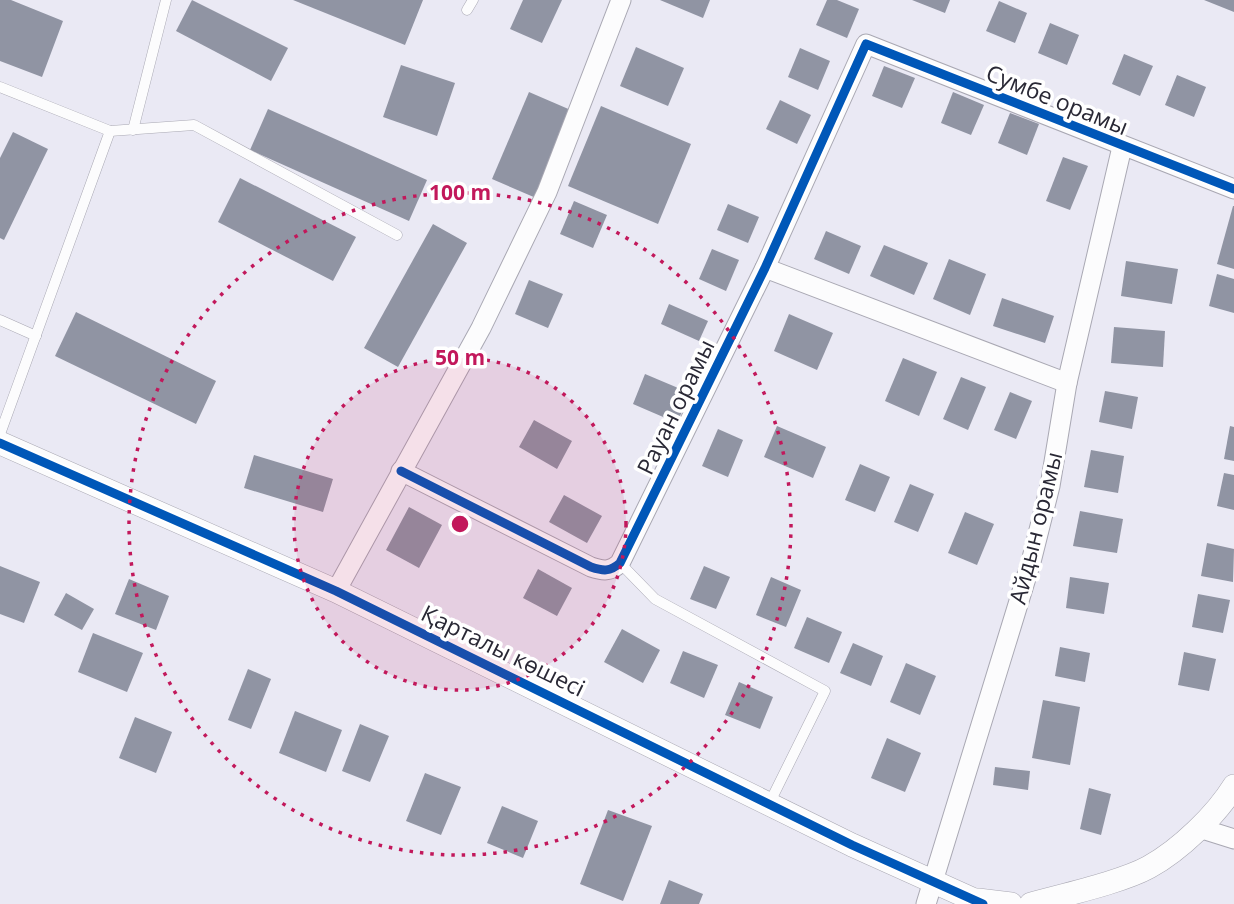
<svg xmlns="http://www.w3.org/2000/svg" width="1234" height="904" font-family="'Open Sans',sans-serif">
<rect width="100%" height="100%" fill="#eae9f4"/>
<g fill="#9094a3">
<polygon points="0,0 11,0 63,21 42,77 0,61"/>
<polygon points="192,0 288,48 271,81 176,31"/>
<polygon points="293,0 423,0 405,45"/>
<polygon points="523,0 562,0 542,43 510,29"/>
<polygon points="660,0 710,0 703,18"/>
<polygon points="827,0 837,0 859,9 847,38 816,25"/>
<polygon points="912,0 950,0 945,13"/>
<polygon points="1204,0 1234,0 1234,12"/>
<polygon points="999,1 1027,13 1015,43 986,31"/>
<polygon points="1050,23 1079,35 1067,65 1038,53"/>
<polygon points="636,47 684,68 668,106 620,86"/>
<polygon points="800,48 830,61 818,90 788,77"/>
<polygon points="1124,54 1153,66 1140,96 1112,84"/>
<polygon points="401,65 455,83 437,136 383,117"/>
<polygon points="884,66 915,78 902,108 872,96"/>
<polygon points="1177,75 1206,87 1194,117 1165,105"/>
<polygon points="529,92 573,111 536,198 492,179"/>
<polygon points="953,92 984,105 971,135 941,123"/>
<polygon points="780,100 811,115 797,144 766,129"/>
<polygon points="601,106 691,144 658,224 568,186"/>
<polygon points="268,109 427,180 409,221 250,150"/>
<polygon points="1010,113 1039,124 1027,155 998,143"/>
<polygon points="13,132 48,149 4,240 0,238 0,158"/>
<polygon points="1063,157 1088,166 1070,210 1046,201"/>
<polygon points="240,178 356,237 333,281 218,222"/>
<polygon points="574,201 607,215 593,248 560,234"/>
<polygon points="728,204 759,217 748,243 717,230"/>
<polygon points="1233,206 1234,206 1234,269 1217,264"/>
<polygon points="433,224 467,243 398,367 364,348"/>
<polygon points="826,231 861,246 849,274 814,259"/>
<polygon points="884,245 928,263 914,295 870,276"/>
<polygon points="712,249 739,260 726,291 699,279"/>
<polygon points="949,259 986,274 970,315 933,299"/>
<polygon points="1126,261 1178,269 1172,304 1121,296"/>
<polygon points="1217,274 1234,279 1234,313 1209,306"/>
<polygon points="529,280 563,294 548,328 515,314"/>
<polygon points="1002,298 1054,316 1045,343 993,326"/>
<polygon points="669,304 708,321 699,341 661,324"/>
<polygon points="76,312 216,381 196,424 55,356"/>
<polygon points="789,314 833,333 817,370 774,351"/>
<polygon points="1114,327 1165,331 1163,367 1111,363"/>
<polygon points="903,358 937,372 919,416 885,401"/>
<polygon points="645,374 690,393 677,423 633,404"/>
<polygon points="961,377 986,387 968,430 943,419"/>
<polygon points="1105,391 1138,397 1132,429 1099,422"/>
<polygon points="1010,392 1032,401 1016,439 994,430"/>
<polygon points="534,420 572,441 557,469 519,447"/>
<polygon points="777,426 826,447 813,478 764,457"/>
<polygon points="1230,426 1234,427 1234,461 1224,459"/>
<polygon points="718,429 743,440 728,477 702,466"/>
<polygon points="1091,450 1124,456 1118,493 1084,487"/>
<polygon points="254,455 333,479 323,512 244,488"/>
<polygon points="860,464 890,477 875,512 845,500"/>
<polygon points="1224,473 1234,475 1234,510 1217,506"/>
<polygon points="910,484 934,494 918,532 894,522"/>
<polygon points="564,495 602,516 587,543 549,522"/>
<polygon points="409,507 442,525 419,568 386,550"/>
<polygon points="1080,511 1123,519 1117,553 1073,546"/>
<polygon points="965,512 994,524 977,565 948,553"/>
<polygon points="1207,543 1234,549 1233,582 1201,576"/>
<polygon points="0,566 40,582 24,623 0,614"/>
<polygon points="704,566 730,577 716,609 690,599"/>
<polygon points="538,569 572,588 557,616 523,598"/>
<polygon points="771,577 801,590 786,627 756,615"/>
<polygon points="1070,577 1109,583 1104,614 1066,608"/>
<polygon points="129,579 169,596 156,630 115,614"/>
<polygon points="66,593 94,609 82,630 54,615"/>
<polygon points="1198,594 1230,600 1223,633 1192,627"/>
<polygon points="807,617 842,632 829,663 794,648"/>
<polygon points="622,629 660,650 643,683 604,662"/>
<polygon points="93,633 143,653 127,692 78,672"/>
<polygon points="853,643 883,656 871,686 840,673"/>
<polygon points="1060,647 1090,653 1085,682 1055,676"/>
<polygon points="683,651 718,665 704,698 670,683"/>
<polygon points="1184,652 1216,659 1209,691 1178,685"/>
<polygon points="906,663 936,676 920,715 890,702"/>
<polygon points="248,669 271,679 251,729 228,720"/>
<polygon points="739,682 773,697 760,729 725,715"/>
<polygon points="1043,700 1080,707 1070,765 1032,758"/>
<polygon points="295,711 342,730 326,772 279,753"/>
<polygon points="135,717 172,732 156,773 119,758"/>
<polygon points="360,724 389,736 370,782 342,771"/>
<polygon points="887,738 921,753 905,792 871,778"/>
<polygon points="995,767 1030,771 1028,790 993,785"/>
<polygon points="425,773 461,787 441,835 406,821"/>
<polygon points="1089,788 1111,794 1101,835 1080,829"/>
<polygon points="502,806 538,821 523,858 487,843"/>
<polygon points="608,810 652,826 623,901 580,884"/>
<polygon points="669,880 703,894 699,904 660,904"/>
</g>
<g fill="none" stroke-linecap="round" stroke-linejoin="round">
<defs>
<g id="service">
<polyline points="467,10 473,0"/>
<polyline points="0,87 110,131 194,125 397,235"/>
<polyline points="133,130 166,0"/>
<polyline points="0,320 36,336"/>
<polyline points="0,434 110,131"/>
<polyline points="620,563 655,599 825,691 770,802"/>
</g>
<g id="minor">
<polyline points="765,268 1067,383"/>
<path d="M401 471 591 567C603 571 610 572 620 563L765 268 866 44 1234 189"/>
<polyline points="336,591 481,328 547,192 621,0"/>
<polyline points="1199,828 1234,839"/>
<polyline points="926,904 1031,562 1050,486 1067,383 1122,147"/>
</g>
<g id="tertiary">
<polyline points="0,443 336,591 852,845 983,904"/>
<polyline points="978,900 1011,904"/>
<path d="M1031 904C1063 895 1122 882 1149 867 1180 850 1216 815 1234 786"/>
</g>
</defs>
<use href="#service" stroke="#a9a8b3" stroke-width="11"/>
<use href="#minor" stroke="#a9a8b3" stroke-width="21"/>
<use href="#tertiary" stroke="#a9a8b3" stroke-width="24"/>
<use href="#service" stroke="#fcfcfd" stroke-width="10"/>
<use href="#minor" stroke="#fcfcfd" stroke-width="19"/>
<use href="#tertiary" stroke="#fcfcfd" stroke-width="23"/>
<defs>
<g id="cycleway">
<polyline points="0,443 336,591 852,845 983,904"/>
<path d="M401 471 591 567C603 571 610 572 620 563L765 268 866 44 1234 189"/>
</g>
</defs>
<use href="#cycleway" stroke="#fff" stroke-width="13"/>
<use href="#cycleway" stroke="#0057b8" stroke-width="9"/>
</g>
<circle cx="460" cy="524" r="166" fill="#c2185b" fill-opacity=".12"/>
<g fill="none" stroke="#c2185b" stroke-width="3.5" stroke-dasharray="3.5 7">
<circle cx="460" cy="524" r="166"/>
<circle cx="460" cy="524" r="331"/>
</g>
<g text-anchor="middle" stroke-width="7" stroke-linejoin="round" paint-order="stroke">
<g font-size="23" fill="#292835" stroke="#fff">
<text transform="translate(1057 100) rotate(22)" y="8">Сумбе орамы</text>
<text transform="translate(676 407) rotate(-64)" y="8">Рауан орамы</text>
<text transform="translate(1036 528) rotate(-76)" y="8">Айдын орамы</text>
<text transform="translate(503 651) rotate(26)" y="8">Қарталы көшесі</text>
</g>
</g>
<circle cx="460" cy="524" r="10" fill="#c2185b" stroke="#fff" stroke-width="3.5"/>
<g font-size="21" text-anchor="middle" font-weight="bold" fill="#c2185b" stroke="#fff" stroke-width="7" stroke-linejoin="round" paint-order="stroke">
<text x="460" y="200">100 m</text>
<text x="460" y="365">50 m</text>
</g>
</svg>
